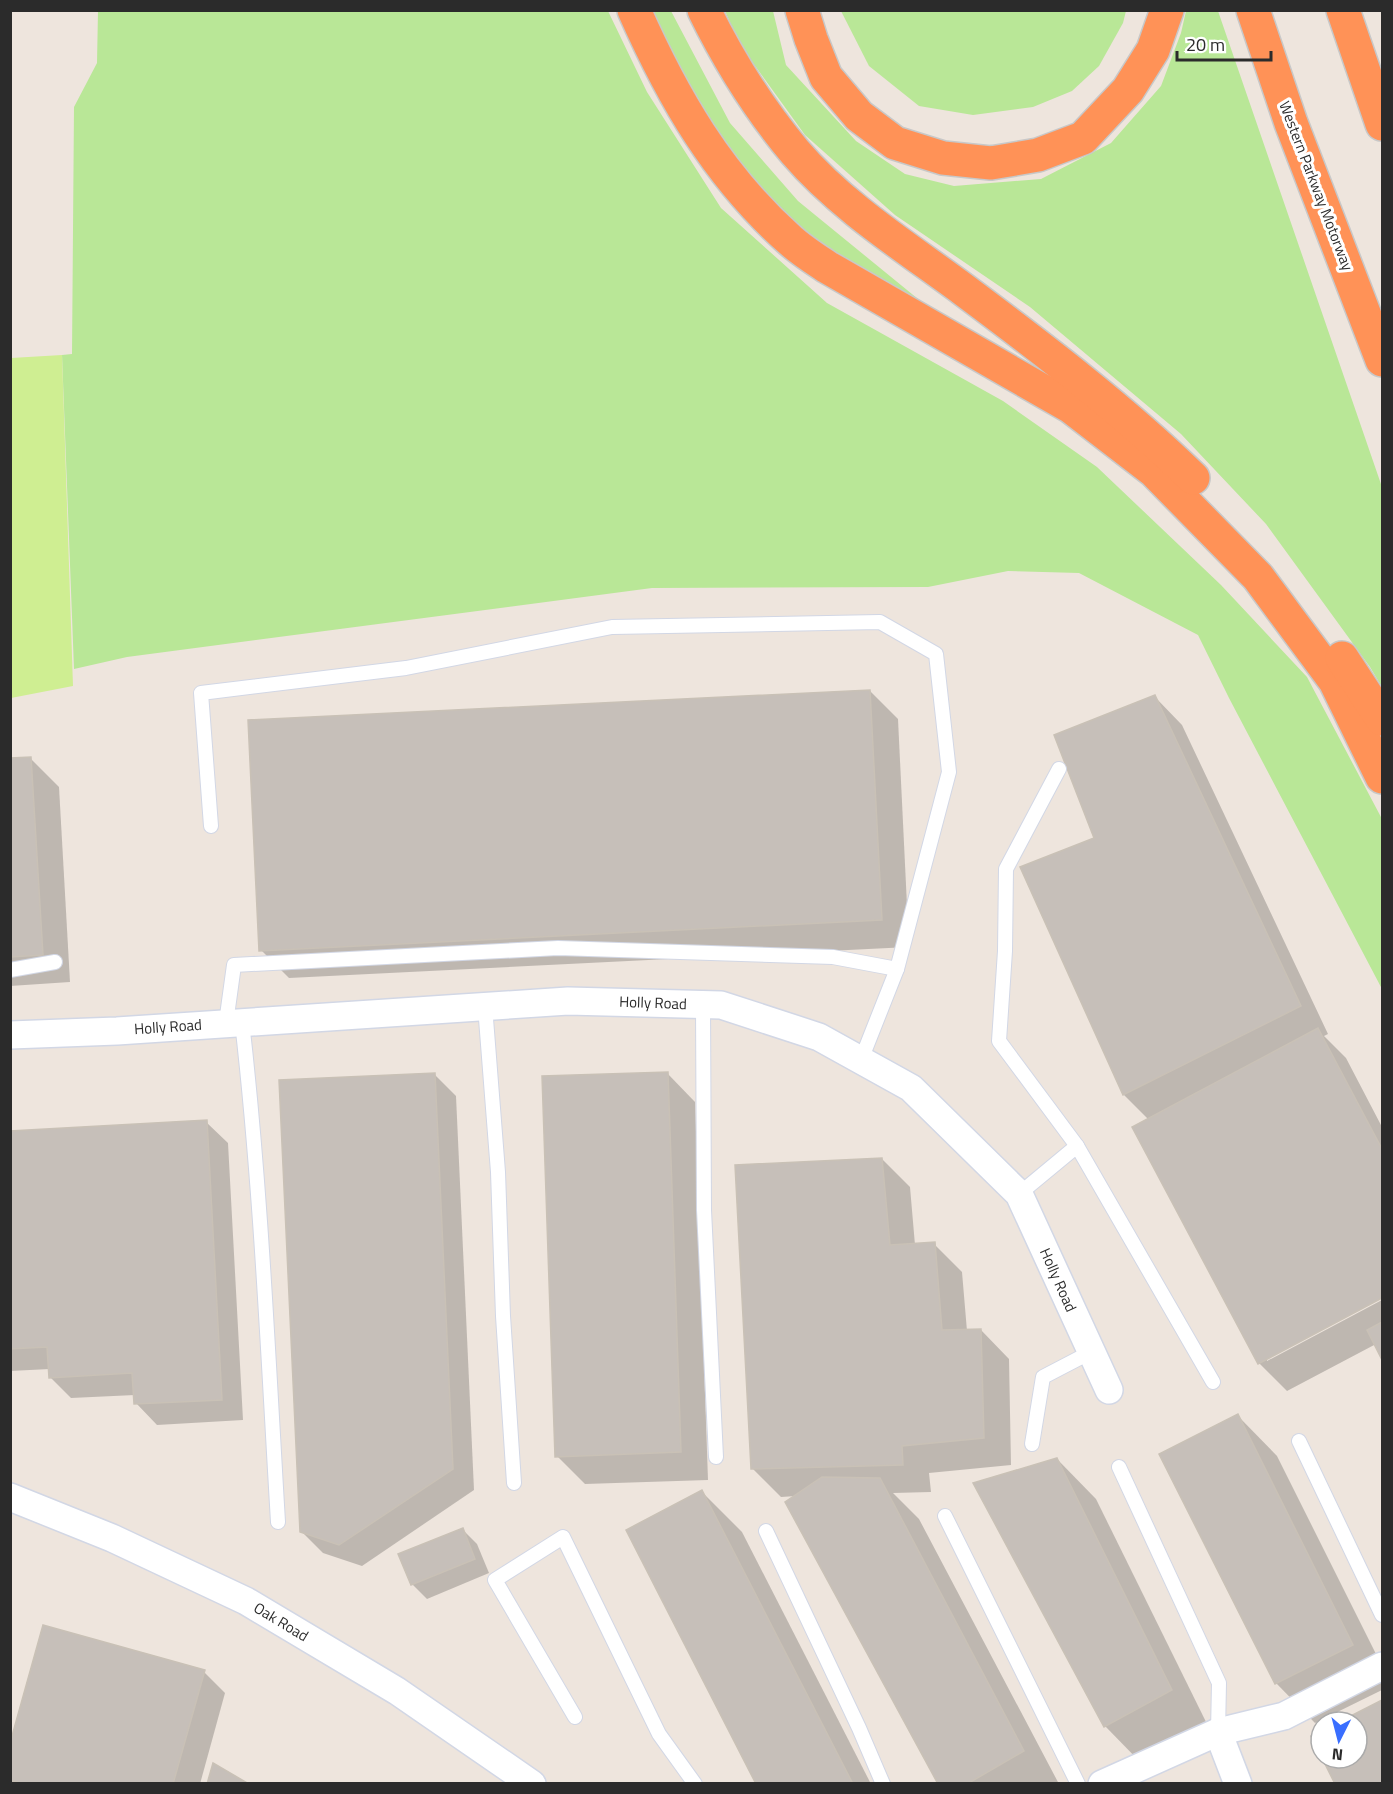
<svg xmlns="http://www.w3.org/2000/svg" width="1393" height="1794" font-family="'Titillium Web',sans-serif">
<rect width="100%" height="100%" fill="#eee5dd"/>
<g fill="#b9e797">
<polygon points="98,11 608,11 647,92 721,208 827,303 1003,401 1097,467 1221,585 1307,677 1382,819 1382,989 1229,698 1198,635 1079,573 1008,571 928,587 652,588 127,657 74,669 62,355 72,354 74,107 97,63"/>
<polygon points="653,11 671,11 730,123 798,201 945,321 834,256 780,211 726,147 673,55"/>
<polygon points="725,11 773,11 786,65 856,141 905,174 954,186 1041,179 1111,143 1161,86 1181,33 1186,11 1218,11 1382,487 1382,687 1370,667 1266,524 1181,434 1030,307 895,215 805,135 740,45"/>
<polygon points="841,11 841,10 1126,11 1123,23 1099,66 1072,91 1033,107 973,115 919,106 869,66"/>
</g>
<polygon fill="#cfee92" points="62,355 73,686 11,698 11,358"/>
<g fill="#0003">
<polygon points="870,691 898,719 909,947 289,978 261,950"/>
<polygon points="1154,696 1182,725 1328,1034 1324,1036 1346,1058 1382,1127 1382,1296 1267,1357 1267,1361 1382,1300 1382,1356 1376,1344 1287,1391 1259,1363 1149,1120 1124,1095 1022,868 1096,839"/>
<polygon points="31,759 59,787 70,982 10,986 10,760"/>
<polygon points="667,1073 695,1102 708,1480 585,1484 557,1456"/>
<polygon points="434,1074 456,1096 474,1490 362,1566 323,1553 301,1531"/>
<polygon points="206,1122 228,1143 243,1420 157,1425 136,1403 135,1395 71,1398 50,1377 50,1369 10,1371 10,1132"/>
<polygon points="882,1159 910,1187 915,1245 934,1244 962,1272 967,1331 981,1330 1009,1359 1011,1465 929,1473 931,1492 893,1493 919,1519 1059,1784 939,1784 796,1496 781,1497 753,1469"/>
<polygon points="1238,1416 1277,1456 1382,1666 1382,1690 1315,1723 1276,1683"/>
<polygon points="1057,1459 1096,1499 1210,1730 1144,1766 1105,1726"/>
<polygon points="702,1492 742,1532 871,1784 758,1784"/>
<polygon points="462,1529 477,1544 489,1573 427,1599 412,1584"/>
<polygon points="204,1672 225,1693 200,1784 10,1784 10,1749"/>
<polygon points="1382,1702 1382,1784 1336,1784 1323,1758 1357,1758 1357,1722 1342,1722"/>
</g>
<g fill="#c6bfb9" stroke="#c9c1b6" stroke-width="1.5">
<polygon points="870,690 882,920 259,951 248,720"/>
<polygon points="1155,695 1301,1006 1123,1095 1020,867 1094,838 1054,735"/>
<polygon points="31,757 43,955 10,957 10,758"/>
<polygon points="1318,1028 1382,1149 1382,1298 1258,1364 1132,1127"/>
<polygon points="668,1072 681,1452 555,1457 542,1076"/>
<polygon points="435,1073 453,1469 339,1545 300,1532 279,1080"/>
<polygon points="207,1120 222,1400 134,1404 132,1373 49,1378 47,1347 10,1349 10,1131"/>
<polygon points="882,1158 890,1245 935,1242 942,1330 981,1329 984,1438 902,1446 903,1465 751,1469 735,1165"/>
<polygon points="1382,1322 1382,1360 1367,1330"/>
<polygon points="1238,1414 1353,1645 1275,1684 1159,1454"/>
<polygon points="1057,1458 1172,1690 1104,1727 973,1483"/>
<polygon points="822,1477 880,1478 1024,1751 967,1784 938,1784 785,1502"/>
<polygon points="702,1490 853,1784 756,1784 626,1530"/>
<polygon points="463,1528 475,1559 411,1585 398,1554"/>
<polygon points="43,1625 205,1670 173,1784 22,1784 10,1780 10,1743"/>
<polygon points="1382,1700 1382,1784 1335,1784 1322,1758 1357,1758 1357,1722 1339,1722"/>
<polygon points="1321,1731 1321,1756 1311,1736"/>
<polygon points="213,1763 249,1784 207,1784"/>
</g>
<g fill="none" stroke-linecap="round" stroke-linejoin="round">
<defs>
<g id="lane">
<polyline points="1059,769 1006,869 1005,951 999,1041 1077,1146"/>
<polyline points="211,826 201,693 406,668 612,627 880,622 936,654 949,772 897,969"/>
<polyline points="10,970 55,962"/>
<polyline points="703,1005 704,1210 716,1457"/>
<polyline points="485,1006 498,1172 503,1316 514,1483"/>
<path d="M242 1022C261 1188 268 1355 278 1522"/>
<polyline points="226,1023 234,965 558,948 833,957 897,969 861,1060"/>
<polyline points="1019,1194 1077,1146 1213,1382"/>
<polyline points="1299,1441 1382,1615"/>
<polyline points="1032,1444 1043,1377 1091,1352"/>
<polyline points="1119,1467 1219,1683 1218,1732"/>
<polyline points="945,1516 1078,1784"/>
<polyline points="766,1531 859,1728 883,1784"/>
<polyline points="575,1717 495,1580 563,1537 659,1734 695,1784"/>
</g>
<g id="street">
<polyline points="10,1035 117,1031 568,1001 721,1005 819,1037 911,1088 1019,1194 1109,1390"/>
<polyline points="10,1497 112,1538 246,1601 397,1691 532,1784"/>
<polyline points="1218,1732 1238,1784"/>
<polyline points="1102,1784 1218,1732 1284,1716 1382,1666"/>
</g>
<g id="highway">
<path d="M634 10C673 98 718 176 790 240 801 250 815 259 827 267L1071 407 1154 471 1258 577 1335 681 1382 777"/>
<path d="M704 10C729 61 759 109 795 152 842 207 906 247 964 290 1043 349 1122 409 1193 478"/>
<polyline points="802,10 811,39 826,77 859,116 895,143 943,158 991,163 1038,155 1083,138 1128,90 1153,50 1167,10"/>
<polyline points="1253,10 1291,123 1382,360"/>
<polyline points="1343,10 1382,124"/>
<polyline points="1342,658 1382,719"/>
</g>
</defs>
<use href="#lane" stroke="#d2d7e5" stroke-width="16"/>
<use href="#street" stroke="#d2d7e5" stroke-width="30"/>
<use href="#highway" stroke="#c8c8c8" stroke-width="36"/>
<use href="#lane" stroke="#fff" stroke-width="14"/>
<use href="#street" stroke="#fff" stroke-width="27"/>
<use href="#highway" stroke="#ff9257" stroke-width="33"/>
</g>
<g text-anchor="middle" stroke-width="6" stroke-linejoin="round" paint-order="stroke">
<g font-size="15" fill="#2b2b2b" stroke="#fff">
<text transform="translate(1316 186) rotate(69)" y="5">Western Parkway Motorway</text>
<text transform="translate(653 1003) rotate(2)" y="5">Holly Road</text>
<text transform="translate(168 1027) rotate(-4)" y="5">Holly Road</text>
<text transform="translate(1058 1280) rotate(66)" y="5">Holly Road</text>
<text transform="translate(281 1622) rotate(31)" y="5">Oak Road</text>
</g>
</g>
<rect width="1393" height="1794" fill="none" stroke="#2b2b2b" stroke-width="24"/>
<g transform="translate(1339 1740) rotate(186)"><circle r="28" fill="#ffffff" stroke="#aaaaaa" stroke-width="1.5"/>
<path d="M0-4.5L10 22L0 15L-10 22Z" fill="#396eff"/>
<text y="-9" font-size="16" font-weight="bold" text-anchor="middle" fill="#2b2b2b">N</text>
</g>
<path d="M1177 51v9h94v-9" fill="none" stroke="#2b2b2b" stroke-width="3"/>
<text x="1186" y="51" font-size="18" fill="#2b2b2b" stroke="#ffffff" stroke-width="4.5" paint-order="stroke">20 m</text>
</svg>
